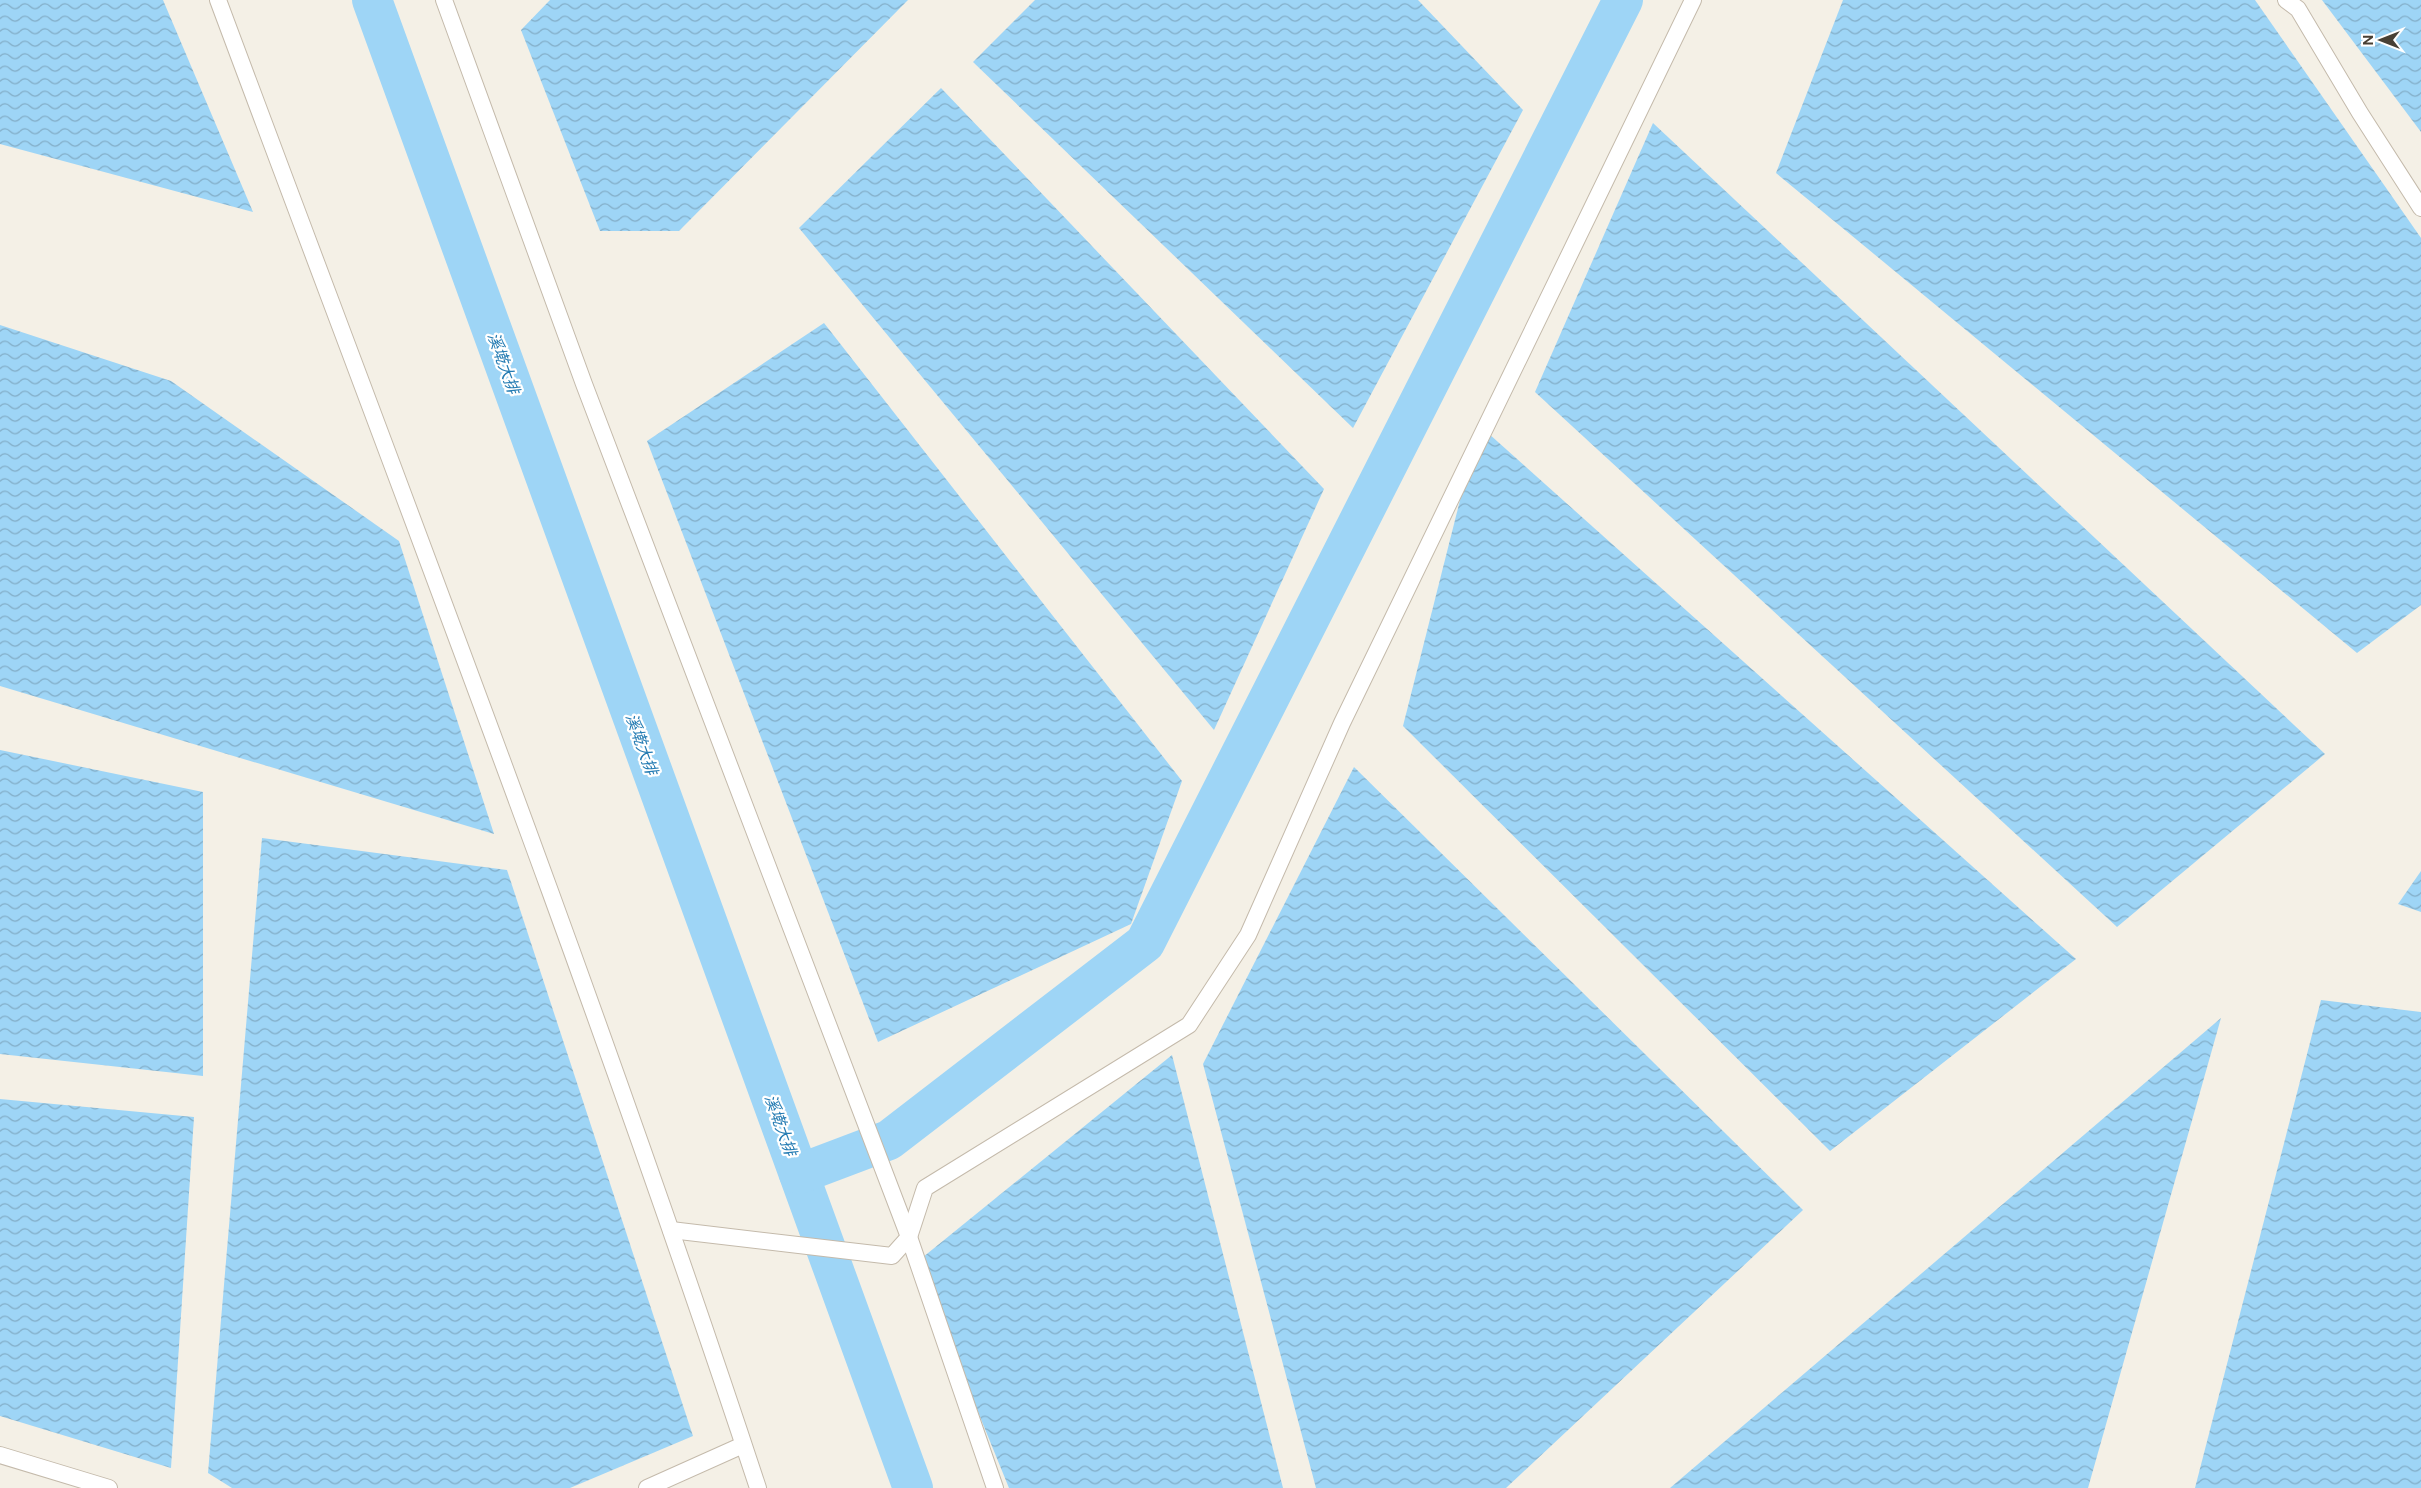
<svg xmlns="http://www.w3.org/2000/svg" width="2421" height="1488" font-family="Figtree,'Noto Sans TC',sans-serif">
<defs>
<pattern id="water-waves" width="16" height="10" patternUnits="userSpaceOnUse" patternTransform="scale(1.25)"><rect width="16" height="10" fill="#9ed5f6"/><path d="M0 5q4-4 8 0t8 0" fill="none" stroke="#83aec8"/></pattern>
</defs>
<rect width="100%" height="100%" fill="#f4f0e6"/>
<g fill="url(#water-waves)">
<polygon points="0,0 163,0 253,212 0,144"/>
<polygon points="550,0 908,0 679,231 600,231 521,30"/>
<polygon points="1035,0 1418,0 1523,110 1353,428 973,62"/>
<polygon points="1843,0 2255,0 2421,238 2421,605 2357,653 1776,173"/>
<polygon points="2322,0 2421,0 2421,132"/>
<polygon points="941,88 1324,489 1214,730 799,228"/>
<polygon points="1653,123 2325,754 2117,927 1535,392"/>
<polygon points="824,323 1182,781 1131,924 878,1042 647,441"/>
<polygon points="0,325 171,381 399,541 494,834 0,686"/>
<polygon points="1479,425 2076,959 1830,1151 1403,726"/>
<polygon points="0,750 203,792 203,1076 0,1054"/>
<polygon points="1354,767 1803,1210 1506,1488 1316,1488 1203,1064"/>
<polygon points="262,838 507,870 693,1436 570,1488 232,1488 208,1473"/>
<polygon points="2421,871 2421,912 2398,904"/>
<polygon points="2321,1000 2421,1012 2421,1488 2195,1488"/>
<polygon points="2221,1018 2088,1488 1670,1488"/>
<polygon points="1172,1055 1283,1488 1009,1488 917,1262"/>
<polygon points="0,1099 194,1117 171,1468 0,1416"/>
</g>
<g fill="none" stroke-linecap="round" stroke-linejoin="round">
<g stroke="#9ed5f6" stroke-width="40">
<polyline points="372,0 913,1488"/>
<polyline points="799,1174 889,1140 1145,943 1623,0"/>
</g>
<defs>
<g id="lane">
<path d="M218 0C402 494 593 987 758 1488"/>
<polyline points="444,0 584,384 909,1237 995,1488"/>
<polyline points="2286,0 2298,9 2360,113 2421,208"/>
<polyline points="671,1230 892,1256 909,1237 925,1188 1189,1025 1248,935 1342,723 1693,0"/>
<polyline points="0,1455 109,1488"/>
<polyline points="647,1488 743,1445"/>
</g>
</defs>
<use href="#lane" stroke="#c4baab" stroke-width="18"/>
<use href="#lane" stroke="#fff" stroke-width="16"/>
</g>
<g text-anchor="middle" stroke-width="4.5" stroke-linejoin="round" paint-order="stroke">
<g font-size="16" font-style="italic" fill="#257cb3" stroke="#fff">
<text transform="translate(504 363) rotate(70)" y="6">溪墘大排</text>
<text transform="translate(642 744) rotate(70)" y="6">溪墘大排</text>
<text transform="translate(781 1125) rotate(70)" y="6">溪墘大排</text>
</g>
</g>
<g transform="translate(2381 40) rotate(270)" stroke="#ffffff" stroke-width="4" paint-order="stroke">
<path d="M0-4L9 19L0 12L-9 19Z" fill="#484035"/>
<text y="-8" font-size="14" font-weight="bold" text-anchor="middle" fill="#484035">N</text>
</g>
</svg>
